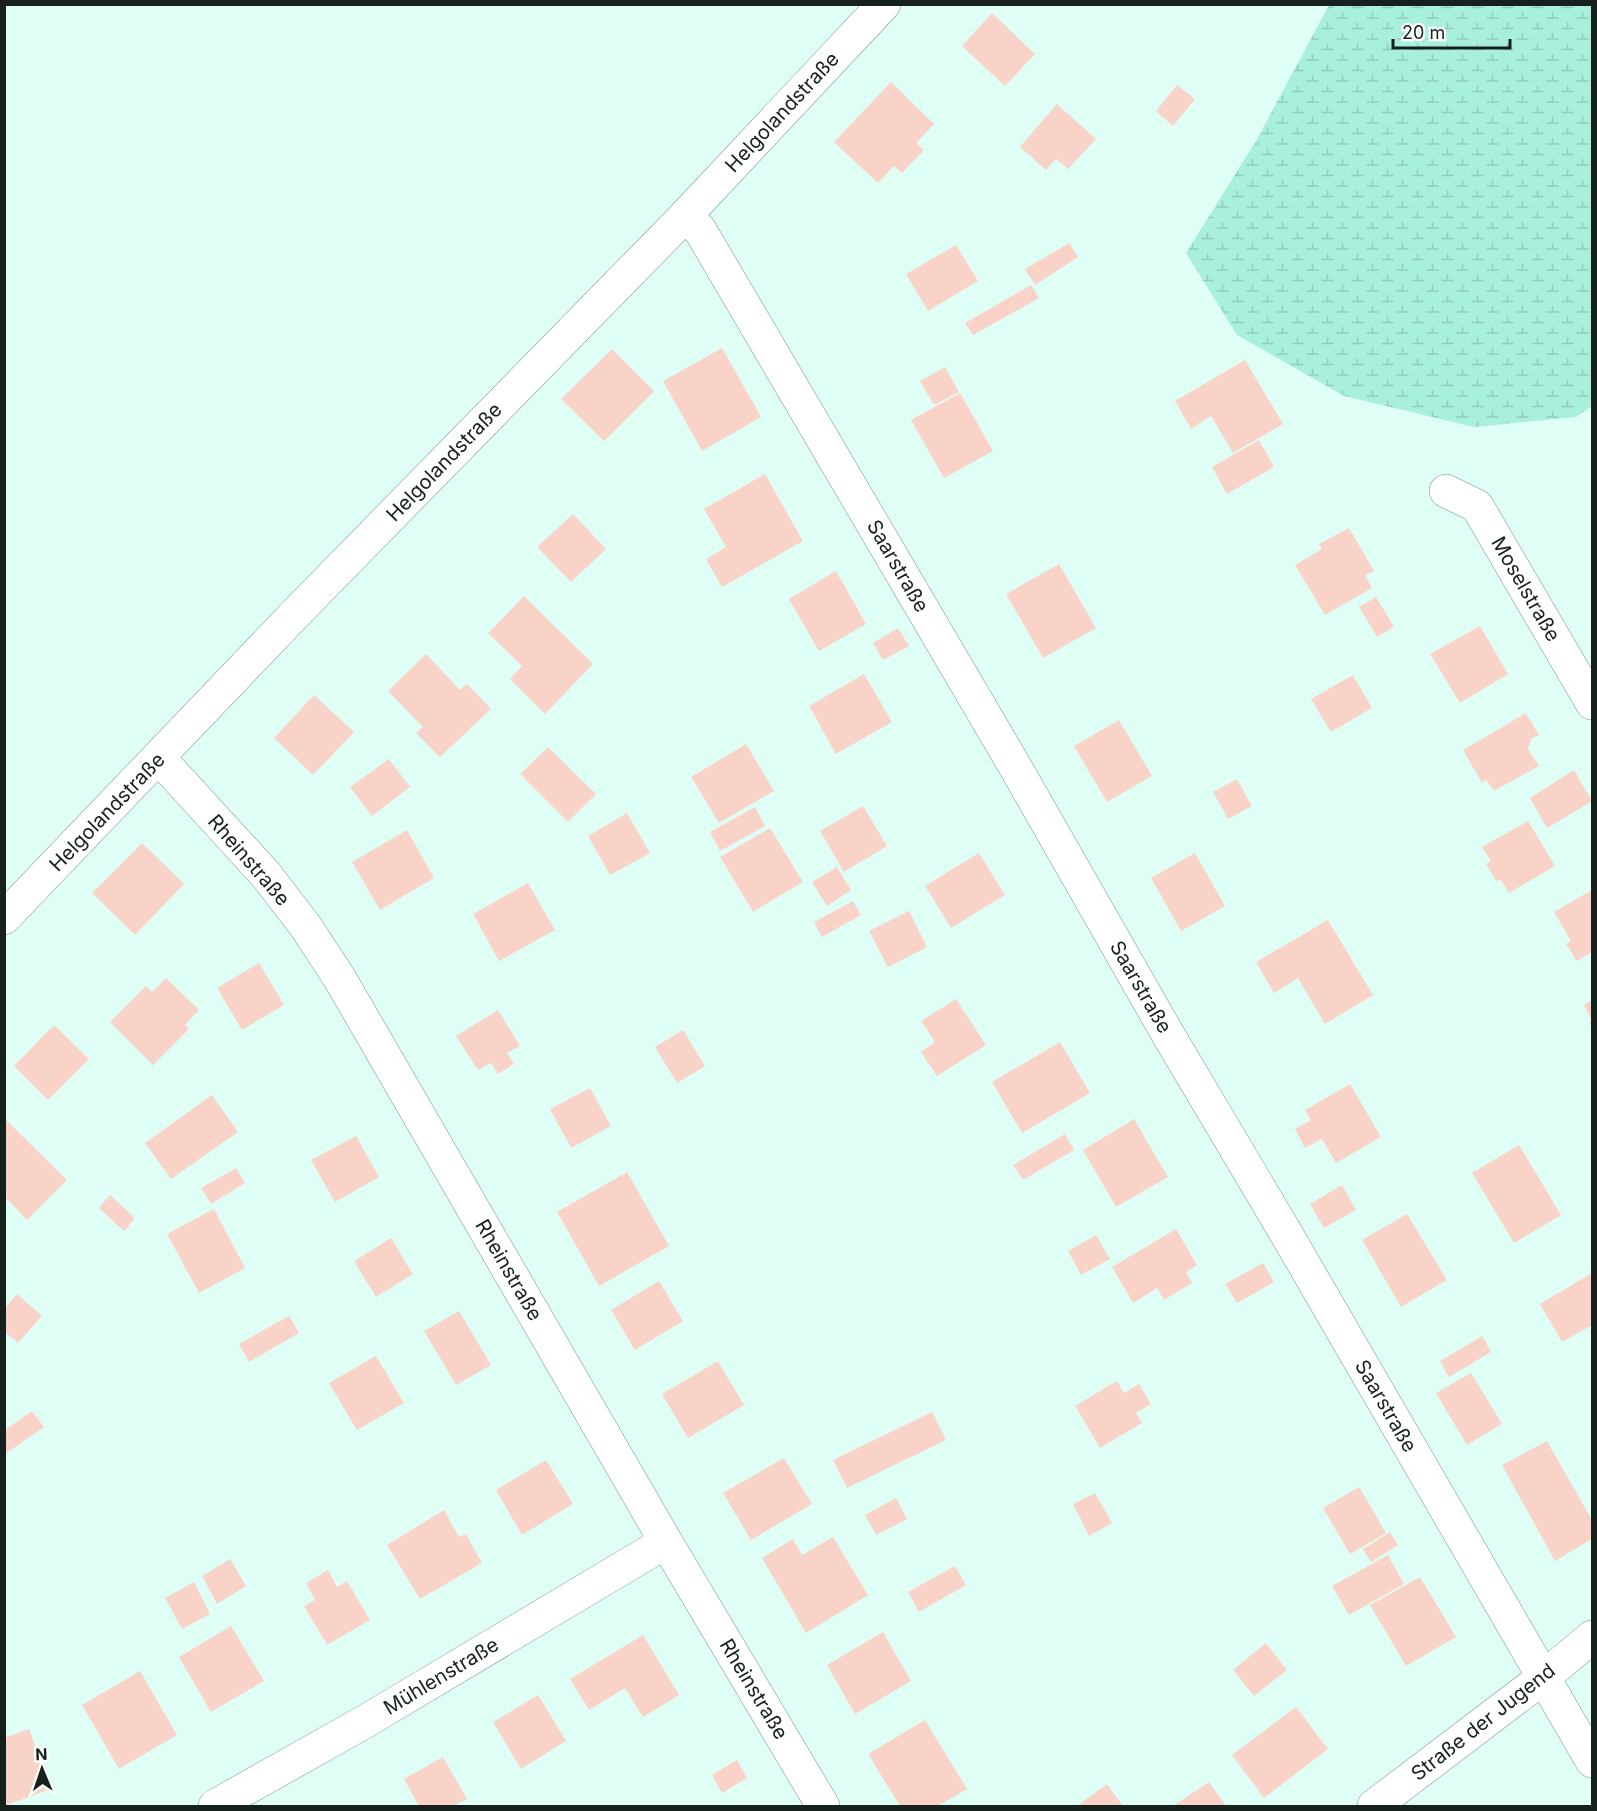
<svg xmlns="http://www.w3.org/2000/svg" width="1597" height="1811" font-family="Inter,sans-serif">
<defs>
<pattern id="wetland-marsh" width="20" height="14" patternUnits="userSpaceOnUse" patternTransform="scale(1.5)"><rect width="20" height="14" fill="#a9efdd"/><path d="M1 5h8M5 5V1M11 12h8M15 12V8" fill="none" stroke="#91cdbd"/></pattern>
</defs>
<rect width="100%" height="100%" fill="#dffff6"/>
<polygon fill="url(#wetland-marsh)" points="1329,5 1592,5 1592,406 1576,417 1474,427 1344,396 1237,335 1186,253 1256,141"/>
<g fill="#fad3c8">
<polygon points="992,13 1035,54 1005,86 962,46"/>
<polygon points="891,82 934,124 916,143 924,150 902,173 894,166 878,183 834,142"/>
<polygon points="1177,85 1195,99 1173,126 1156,111"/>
<polygon points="1057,104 1096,139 1068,169 1056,159 1046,170 1020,147"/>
<polygon points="1069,243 1078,257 1035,285 1025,269"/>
<polygon points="956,245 978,281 928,311 906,274"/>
<polygon points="1031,285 1039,298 973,335 965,323"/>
<polygon points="722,348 761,417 702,451 663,381"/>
<polygon points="612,349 654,391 604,441 561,399"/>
<polygon points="1245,360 1283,424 1233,453 1211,416 1191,429 1175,401"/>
<polygon points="945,367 959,392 934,405 920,381"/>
<polygon points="960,393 993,451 944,478 911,420"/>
<polygon points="1259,440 1274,467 1227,494 1212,467"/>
<polygon points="765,474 803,541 722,587 706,559 726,547 704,509"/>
<polygon points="573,514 606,549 571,582 537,547"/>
<polygon points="1349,528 1374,571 1365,575 1372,588 1325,615 1295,565 1322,549 1319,544"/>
<polygon points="1059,564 1096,628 1043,658 1006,594"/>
<polygon points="836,571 866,624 819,651 789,599"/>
<polygon points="524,596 593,664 545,714 510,679 522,666 488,633"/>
<polygon points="1376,597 1394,627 1377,637 1359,607"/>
<polygon points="1480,626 1508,674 1460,703 1430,654"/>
<polygon points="898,628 909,646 883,660 873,643"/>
<polygon points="426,654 460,690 467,684 491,709 440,757 416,733 423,727 388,691"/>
<polygon points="864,674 892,722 836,754 809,706"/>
<polygon points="1353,675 1372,708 1331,732 1311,699"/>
<polygon points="314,695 354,732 313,775 274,738"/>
<polygon points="1526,713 1539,735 1531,739 1528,749 1539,766 1494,791 1486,779 1482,783 1463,750"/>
<polygon points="1119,720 1152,776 1107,802 1074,746"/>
<polygon points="746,744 774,791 719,823 691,777"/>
<polygon points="548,747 596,794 568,822 520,774"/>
<polygon points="389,759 410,787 372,816 350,787"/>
<polygon points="1574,770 1592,801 1547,828 1530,798"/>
<polygon points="1237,779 1252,806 1228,819 1213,792"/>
<polygon points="863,806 887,846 844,872 820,831"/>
<polygon points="755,807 765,826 720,851 710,832"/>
<polygon points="627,813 650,853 610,875 588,836"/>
<polygon points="1528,821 1555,866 1509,893 1501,880 1496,881 1486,864 1491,861 1482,847"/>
<polygon points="770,828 803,882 753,912 720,857"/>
<polygon points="407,830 434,878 380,910 352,862"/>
<polygon points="142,843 184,884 135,935 92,893"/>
<polygon points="979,853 1005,895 951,928 925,886"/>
<polygon points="1195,853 1225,906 1181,931 1151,878"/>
<polygon points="837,867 851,890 827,906 812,882"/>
<polygon points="528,883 555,930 499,961 473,914"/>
<polygon points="1592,890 1592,952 1577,961 1566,944 1571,941 1554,912"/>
<polygon points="853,901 861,915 822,937 814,922"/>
<polygon points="909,911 927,947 888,967 869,931"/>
<polygon points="1328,920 1373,995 1325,1024 1298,978 1274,993 1256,962"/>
<polygon points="259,963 284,1005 242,1030 217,988"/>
<polygon points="166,978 199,1010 185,1025 189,1029 153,1065 110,1022 146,986 152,992"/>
<polygon points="956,999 986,1045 937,1076 921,1052 935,1042 921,1021"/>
<polygon points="1592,1000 1592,1029 1589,1022 1592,1021 1584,1005"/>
<polygon points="498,1010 520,1046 507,1053 514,1064 498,1074 491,1063 478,1070 456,1036"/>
<polygon points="54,1025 89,1059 48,1100 14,1066"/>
<polygon points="683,1030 705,1066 677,1083 655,1047"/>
<polygon points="1060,1042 1090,1093 1022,1133 992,1082"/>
<polygon points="1350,1084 1381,1137 1336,1163 1322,1139 1305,1148 1295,1129 1311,1120 1305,1110"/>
<polygon points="590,1088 611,1126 571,1148 550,1109"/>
<polygon points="212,1095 238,1132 171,1179 145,1143"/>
<polygon points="5,1119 67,1180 27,1220 5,1197"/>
<polygon points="1134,1119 1168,1177 1116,1207 1083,1150"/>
<polygon points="1065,1134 1074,1150 1023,1180 1013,1165"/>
<polygon points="356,1136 379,1177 335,1202 311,1160"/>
<polygon points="1519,1145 1561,1215 1514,1243 1472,1173"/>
<polygon points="236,1168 245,1183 211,1204 201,1188"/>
<polygon points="627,1172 669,1246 599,1286 557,1212"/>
<polygon points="1342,1185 1356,1210 1324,1228 1310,1204"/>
<polygon points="110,1195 135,1218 124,1231 99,1208"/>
<polygon points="214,1209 245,1268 199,1293 167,1234"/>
<polygon points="1407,1214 1447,1280 1401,1307 1362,1240"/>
<polygon points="1176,1229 1197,1265 1186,1272 1192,1283 1164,1300 1157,1288 1133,1303 1112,1267"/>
<polygon points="1096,1235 1110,1259 1081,1275 1068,1251"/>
<polygon points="391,1238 413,1274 376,1297 354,1261"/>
<polygon points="1263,1263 1274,1282 1237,1303 1225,1284"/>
<polygon points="1592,1273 1592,1325 1562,1342 1540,1304"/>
<polygon points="659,1281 683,1321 635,1350 611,1310"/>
<polygon points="17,1294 42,1316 18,1343 4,1331 4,1309"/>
<polygon points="459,1311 491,1365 456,1385 424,1331"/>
<polygon points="289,1316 299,1333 249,1362 239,1344"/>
<polygon points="1482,1336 1491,1352 1449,1377 1440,1361"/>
<polygon points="376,1356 404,1403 357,1430 329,1383"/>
<polygon points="718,1361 744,1405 688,1438 662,1394"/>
<polygon points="1471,1373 1502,1424 1467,1445 1436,1393"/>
<polygon points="1117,1381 1124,1393 1139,1384 1151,1404 1136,1413 1142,1423 1100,1448 1075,1406"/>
<polygon points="32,1411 44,1427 5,1454 5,1430"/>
<polygon points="932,1412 946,1440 847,1488 833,1460"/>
<polygon points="1547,1441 1592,1520 1592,1539 1555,1561 1502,1465"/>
<polygon points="784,1458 812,1504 751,1540 723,1493"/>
<polygon points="546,1460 573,1504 522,1535 496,1490"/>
<polygon points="1359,1487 1386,1533 1350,1554 1323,1508"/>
<polygon points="1095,1493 1112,1523 1089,1536 1073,1504"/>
<polygon points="896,1498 907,1519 876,1535 865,1515"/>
<polygon points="444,1510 459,1537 466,1534 482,1563 420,1599 387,1545"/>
<polygon points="1390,1532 1398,1545 1371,1562 1363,1549"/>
<polygon points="833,1537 868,1595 806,1633 762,1558 793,1539 802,1555"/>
<polygon points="1388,1555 1404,1584 1349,1615 1332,1586"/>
<polygon points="230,1559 246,1586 217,1604 202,1576"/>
<polygon points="955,1566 966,1585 919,1612 908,1592"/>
<polygon points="328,1570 337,1587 347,1581 370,1620 327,1645 304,1606 315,1600 306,1583"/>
<polygon points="1420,1577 1456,1637 1406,1666 1370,1605"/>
<polygon points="194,1582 210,1614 182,1629 165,1598"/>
<polygon points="231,1626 264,1681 211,1712 179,1657"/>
<polygon points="883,1632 911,1681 855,1714 827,1665"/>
<polygon points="643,1635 679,1695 643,1717 625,1688 589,1710 570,1679"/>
<polygon points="1266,1643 1287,1670 1254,1696 1233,1670"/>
<polygon points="140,1671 177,1735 119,1769 82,1705"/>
<polygon points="538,1695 566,1741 521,1769 493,1722"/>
<polygon points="1296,1707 1328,1749 1264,1798 1232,1755"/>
<polygon points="925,1720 967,1789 938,1806 900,1806 868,1754"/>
<polygon points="29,1729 51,1789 4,1806 4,1738"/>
<polygon points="443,1757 467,1799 453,1806 419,1806 404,1779"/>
<polygon points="737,1760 747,1778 722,1793 712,1775"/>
<polygon points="1209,1782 1226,1806 1173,1806"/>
<polygon points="1107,1784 1123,1806 1077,1806"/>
</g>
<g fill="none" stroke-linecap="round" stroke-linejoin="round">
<defs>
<g id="minor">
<polyline points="685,216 700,230 1013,763 1166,1031 1287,1235 1592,1761"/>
<polyline points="1446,491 1477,506 1592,703"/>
<polyline points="159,758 267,876 306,927 340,979 666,1542 823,1806"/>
<polyline points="4,918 297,612 685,216 884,4"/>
<polyline points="215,1806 366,1721 666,1542"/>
<polyline points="1374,1806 1544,1677 1592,1637"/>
</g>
</defs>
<use href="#minor" stroke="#78958d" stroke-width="34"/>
<use href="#minor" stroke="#fff" stroke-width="33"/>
</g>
<g text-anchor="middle" stroke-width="4.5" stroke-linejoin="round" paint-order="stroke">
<g font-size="20" fill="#16211e" stroke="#fff">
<text transform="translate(782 112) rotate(-47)" y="7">Helgolandstraße</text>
<text transform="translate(444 462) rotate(-46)" y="7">Helgolandstraße</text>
<text transform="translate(898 566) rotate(60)" y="7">Saarstraße</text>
<text transform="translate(1526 589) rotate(60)" y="7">Moselstraße</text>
<text transform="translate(107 812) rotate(-46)" y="7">Helgolandstraße</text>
<text transform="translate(249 860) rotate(49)" y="7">Rheinstraße</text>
<text transform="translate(1141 987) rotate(60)" y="7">Saarstraße</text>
<text transform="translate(509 1270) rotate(60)" y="7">Rheinstraße</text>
<text transform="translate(1386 1406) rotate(60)" y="7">Saarstraße</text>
<text transform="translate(441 1676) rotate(-31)" y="7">Mühlenstraße</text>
<text transform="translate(754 1689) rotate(59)" y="7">Rheinstraße</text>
<text transform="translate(1483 1722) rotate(-38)" y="7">Straße der Jugend</text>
</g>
</g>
<rect width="1597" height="1811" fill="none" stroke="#16211e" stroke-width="12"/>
<g transform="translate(42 1769) rotate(358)" stroke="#ffffff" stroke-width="4.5" paint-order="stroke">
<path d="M0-4.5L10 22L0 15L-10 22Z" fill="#16211e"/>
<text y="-9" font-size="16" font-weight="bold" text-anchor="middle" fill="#16211e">N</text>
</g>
<path d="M1393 39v9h117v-9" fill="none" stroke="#16211e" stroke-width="3"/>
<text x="1402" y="39" font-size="18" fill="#16211e" stroke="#ffffff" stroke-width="4.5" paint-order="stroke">20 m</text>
</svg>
